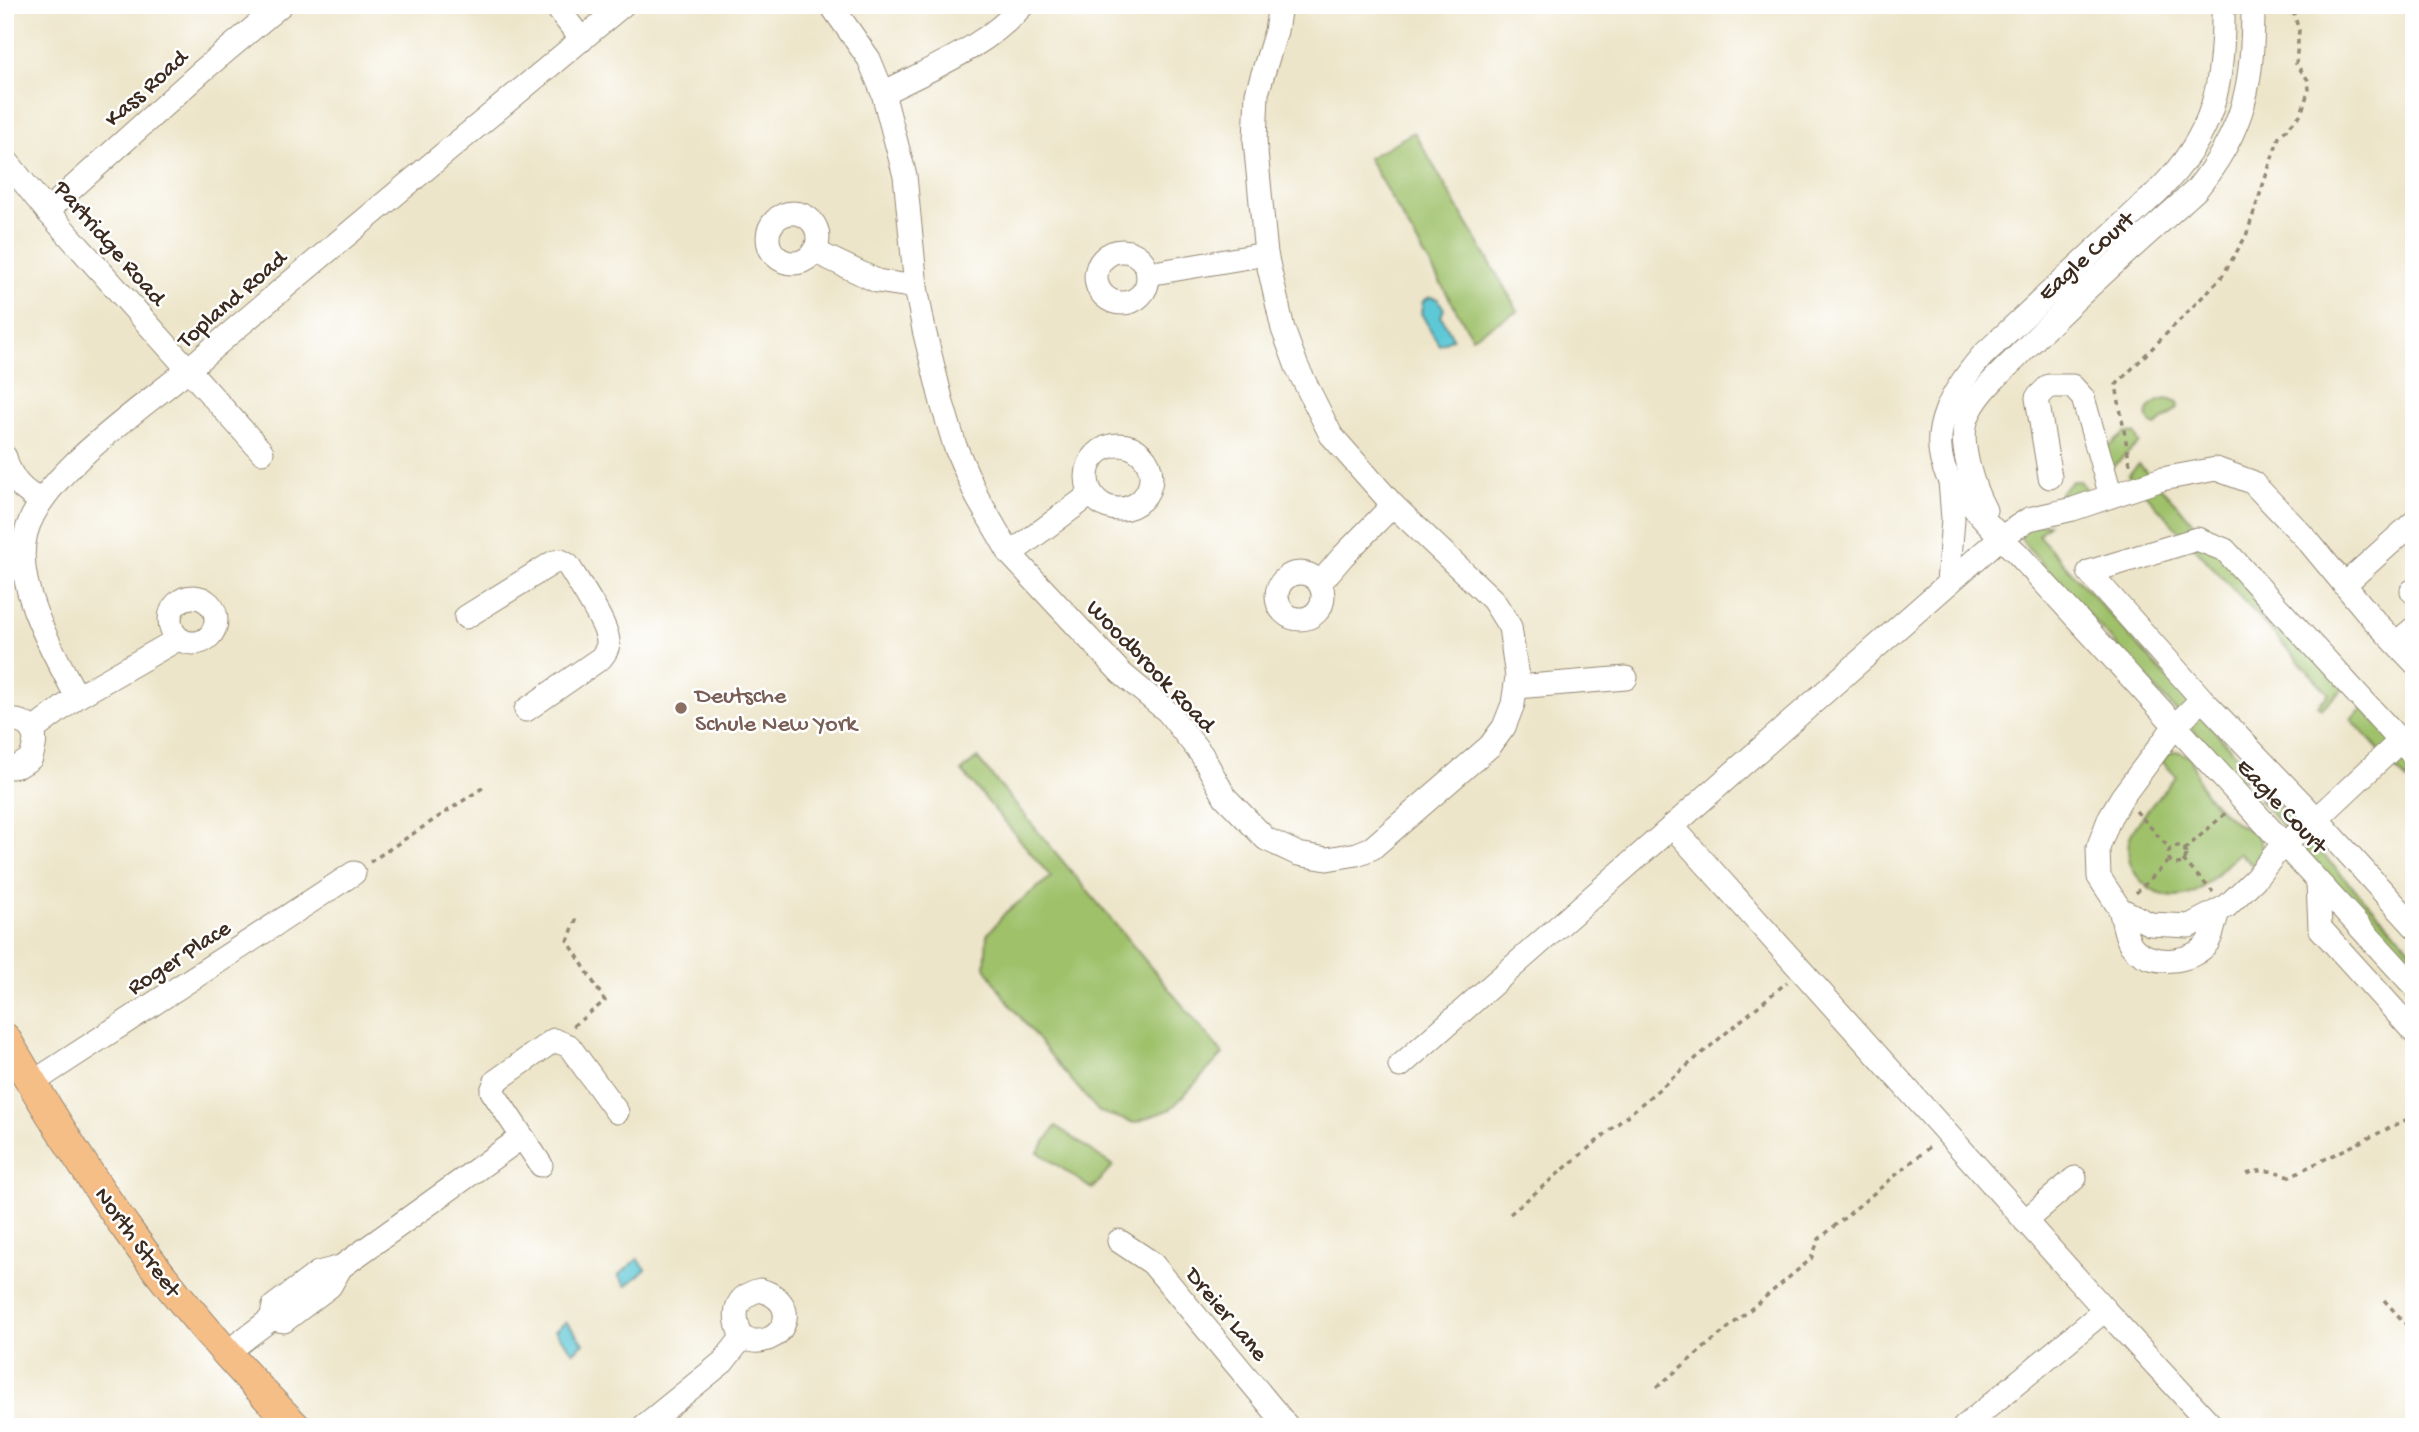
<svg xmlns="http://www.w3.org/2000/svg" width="2419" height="1432" font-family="'Gochi Hand',sans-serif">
<rect width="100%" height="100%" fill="#fff"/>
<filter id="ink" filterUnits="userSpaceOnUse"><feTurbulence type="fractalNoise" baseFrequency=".0143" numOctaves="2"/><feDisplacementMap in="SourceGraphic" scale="14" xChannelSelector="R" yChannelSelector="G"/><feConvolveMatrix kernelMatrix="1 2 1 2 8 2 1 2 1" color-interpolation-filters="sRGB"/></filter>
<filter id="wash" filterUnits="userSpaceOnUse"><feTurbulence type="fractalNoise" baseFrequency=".00686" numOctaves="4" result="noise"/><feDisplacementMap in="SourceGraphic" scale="28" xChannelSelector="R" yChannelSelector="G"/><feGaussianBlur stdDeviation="1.57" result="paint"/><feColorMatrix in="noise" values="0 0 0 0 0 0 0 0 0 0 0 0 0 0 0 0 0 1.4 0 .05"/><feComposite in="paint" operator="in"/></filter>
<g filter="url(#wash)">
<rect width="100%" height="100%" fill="#ede5c9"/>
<g fill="#9fc16a" stroke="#6d7644" stroke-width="2">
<polygon points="1414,132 1518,311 1472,337 1368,158"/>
<path d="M2169 399 2177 403 2178 408 2156 426 2151 424 2147 416C2149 405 2158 400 2169 399Z"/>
<polygon points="2125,433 2135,434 2139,443 2110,469 2097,457"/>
<polygon points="2139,464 2342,683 2353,673 2357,676 2321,709 2318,705 2329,694 2128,475"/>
<polygon points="2072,481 2079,481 2086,488 2064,508 2058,501 2061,491"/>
<polygon points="2023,523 2049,524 2038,535 2249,769 2250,776 2244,780 2237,778 2025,545 2021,538"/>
<polygon points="2363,708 2414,763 2414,789 2351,719"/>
<path d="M2177 751 2189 756C2194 764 2195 773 2199 782 2208 802 2236 827 2257 833L2263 849 2260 858 2252 865 2239 853C2226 864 2208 886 2193 893 2159 909 2119 873 2130 837 2136 821 2164 791 2176 776L2162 761 2169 753Z"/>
<polygon points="977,758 1223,1054 1171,1109 1134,1123 1099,1112 1060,1067 1004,997 985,967 987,935 1005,913 1051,877 962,771"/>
<polygon points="2264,790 2296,825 2284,828 2260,801 2260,795"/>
<polygon points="2311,842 2414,952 2414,969 2306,854 2305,847"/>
<polygon points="1056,1126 1113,1166 1092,1189 1038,1152"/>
</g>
<g fill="#5dc8d6" stroke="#4c797a" stroke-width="2">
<polygon points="1430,297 1438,299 1444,309 1441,316 1453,338 1439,345 1421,313 1423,301"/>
<polygon points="638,1259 646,1269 626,1286 618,1276"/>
<polygon points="566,1322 584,1343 573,1352 555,1331"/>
</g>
</g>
<g filter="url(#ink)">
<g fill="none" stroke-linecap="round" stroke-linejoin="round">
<defs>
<g id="minor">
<polyline points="555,5 582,40"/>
<polyline points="831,5 869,59 883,93 905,176 916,287 924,330 942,403 955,446 977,497 1010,554 1121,673 1168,712 1202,755 1225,797 1266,839 1298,854 1327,859 1357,854 1372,848 1490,746 1504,727 1513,704 1517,677 1510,627 1493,600 1393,505 1331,435 1297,367 1283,329 1266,254 1255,141 1257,93 1276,31 1280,5"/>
<path d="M2223 5C2224 84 2215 134 2158 191L1982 356C1954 389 1925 432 1948 477 1954 487 1964 497 1972 506 1987 522 2000 538 2017 553L2414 986"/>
<path d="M883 93C932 68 986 47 1023 5"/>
<polyline points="5,159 47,211 262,452"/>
<polyline points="47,211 202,71 281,5"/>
<circle cx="793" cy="238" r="25"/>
<circle cx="1122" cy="277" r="26"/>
<polyline points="814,251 877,281 916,287"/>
<polyline points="1148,274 1266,254"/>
<circle cx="1119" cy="477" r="32"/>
<path d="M5 457C10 477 23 493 42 500"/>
<polyline points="2050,477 2037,398 2049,386 2072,386 2083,398 2111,496"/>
<path d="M1985 510C1973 488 1958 443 1967 418 1977 393 1998 376 2017 357 2074 298 2135 245 2196 190 2246 128 2253 83 2253 5"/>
<polyline points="1010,554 1091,494"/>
<circle cx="1300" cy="596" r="23"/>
<polyline points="1320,583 1343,556 1393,505"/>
<polyline points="1948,583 1953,519 1950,480"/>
<polyline points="2344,585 2414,522"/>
<polyline points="2412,591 2414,593"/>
<circle cx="193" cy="620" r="23"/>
<path d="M466 617 554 562 561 561 568 565C578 582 608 625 608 642 608 649 605 653 601 658L526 710"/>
<polyline points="2396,643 2414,628"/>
<polyline points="1516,687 1626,678"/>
<path d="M77 697C54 653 12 584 26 533 41 474 146 406 192 366 334 244 479 125 623 5"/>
<polyline points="2202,699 2175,726 2122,797 2110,817 2098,848 2099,877 2120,909 2150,924 2189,926 2227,906 2256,878 2283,844 2317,819 2202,699 2089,572 2197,539 2225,550 2414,756"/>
<path d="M5 722C15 718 31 723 34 735 36 741 33 751 31 758 23 764 15 770 5 765"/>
<polyline points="32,731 77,697 178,639"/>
<polyline points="2400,741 2317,819 2414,926"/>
<polyline points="1672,826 2105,1310 1964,1427"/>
<polyline points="2318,883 2320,928 2414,1032"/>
<path d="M2120 909C2123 920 2125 936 2131 945 2147 967 2193 965 2208 942 2213 933 2215 920 2218 911"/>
<polyline points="1400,1066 2000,538 2029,519 2073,509 2162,479 2216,469 2252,482 2309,542 2372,618 2414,662"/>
<polyline points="32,1083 354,873"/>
<polyline points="541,1165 492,1091 496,1081 554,1040 569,1046 617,1112"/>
<polyline points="2025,1221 2075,1178"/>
<polyline points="1119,1241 1152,1263 1288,1427"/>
<path d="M760 1290C807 1303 781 1354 742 1338 732 1315 733 1297 760 1290Z"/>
<polyline points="2105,1310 2213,1427"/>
<polyline points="271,1319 284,1321 330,1286 341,1267"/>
<polyline points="226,1353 271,1319 274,1306 318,1273 341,1267 522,1137"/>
<polyline points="643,1427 723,1362 742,1338"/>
</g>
<path id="major" d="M5 1038C44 1104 84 1170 129 1232 179 1302 236 1366 296 1427"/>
</defs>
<use href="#minor" stroke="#948874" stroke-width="25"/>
<use href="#major" stroke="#948874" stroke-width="32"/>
<g stroke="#948874" stroke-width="3.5" stroke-dasharray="5 5" stroke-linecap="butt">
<polyline points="2130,464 2116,385 2221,278 2246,236 2279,137 2301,114 2309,89 2308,80 2296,64 2299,30 2291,5"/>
<polyline points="2136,811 2170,849"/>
<circle cx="2177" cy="855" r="9"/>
<polyline points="2184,850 2227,812"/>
<polyline points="2183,860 2213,892"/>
<polyline points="370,862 484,787"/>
<polyline points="2136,893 2170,860"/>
<polyline points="573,1026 605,1001 568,941 577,917"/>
<path d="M2247 1174C2263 1168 2274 1171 2290 1176L2414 1116"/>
<polyline points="1510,1214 1787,982"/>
<polyline points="2384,1300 2414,1333"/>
<polyline points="1657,1387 1811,1259 1819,1239 1932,1145"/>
</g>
<use href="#minor" stroke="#fff" stroke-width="23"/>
<use href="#major" stroke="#f6be87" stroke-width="30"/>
</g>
</g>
<circle fill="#8d6e63" stroke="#fff" stroke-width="2.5" cx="681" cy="708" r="7"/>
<g text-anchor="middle" stroke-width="5" stroke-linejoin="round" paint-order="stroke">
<g font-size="24" fill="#3b2a1e" stroke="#fff">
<text transform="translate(145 87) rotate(-42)" y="8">Kass Road</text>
<text transform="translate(111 242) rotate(49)" y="8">Partridge Road</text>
<text transform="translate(2085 255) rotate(-42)" y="8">Eagle Court</text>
<text transform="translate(231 298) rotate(-41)" y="8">Topland Road</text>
<text transform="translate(1152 665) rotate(46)" y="8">Woodbrook Road</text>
<text transform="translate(2283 805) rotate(47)" y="8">Eagle Court</text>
<text transform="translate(178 956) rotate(-33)" y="8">Roger Place</text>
<text transform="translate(139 1241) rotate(54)" y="8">North Street</text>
<text transform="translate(1228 1313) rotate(50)" y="8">Dreier Lane</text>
</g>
<g font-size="24" fill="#785e54" stroke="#fff" text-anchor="start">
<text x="695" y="702">Deutsche<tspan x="695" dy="28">Schule New York</tspan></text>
</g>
</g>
<rect width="2419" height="1432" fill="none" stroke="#fff" stroke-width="28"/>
</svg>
